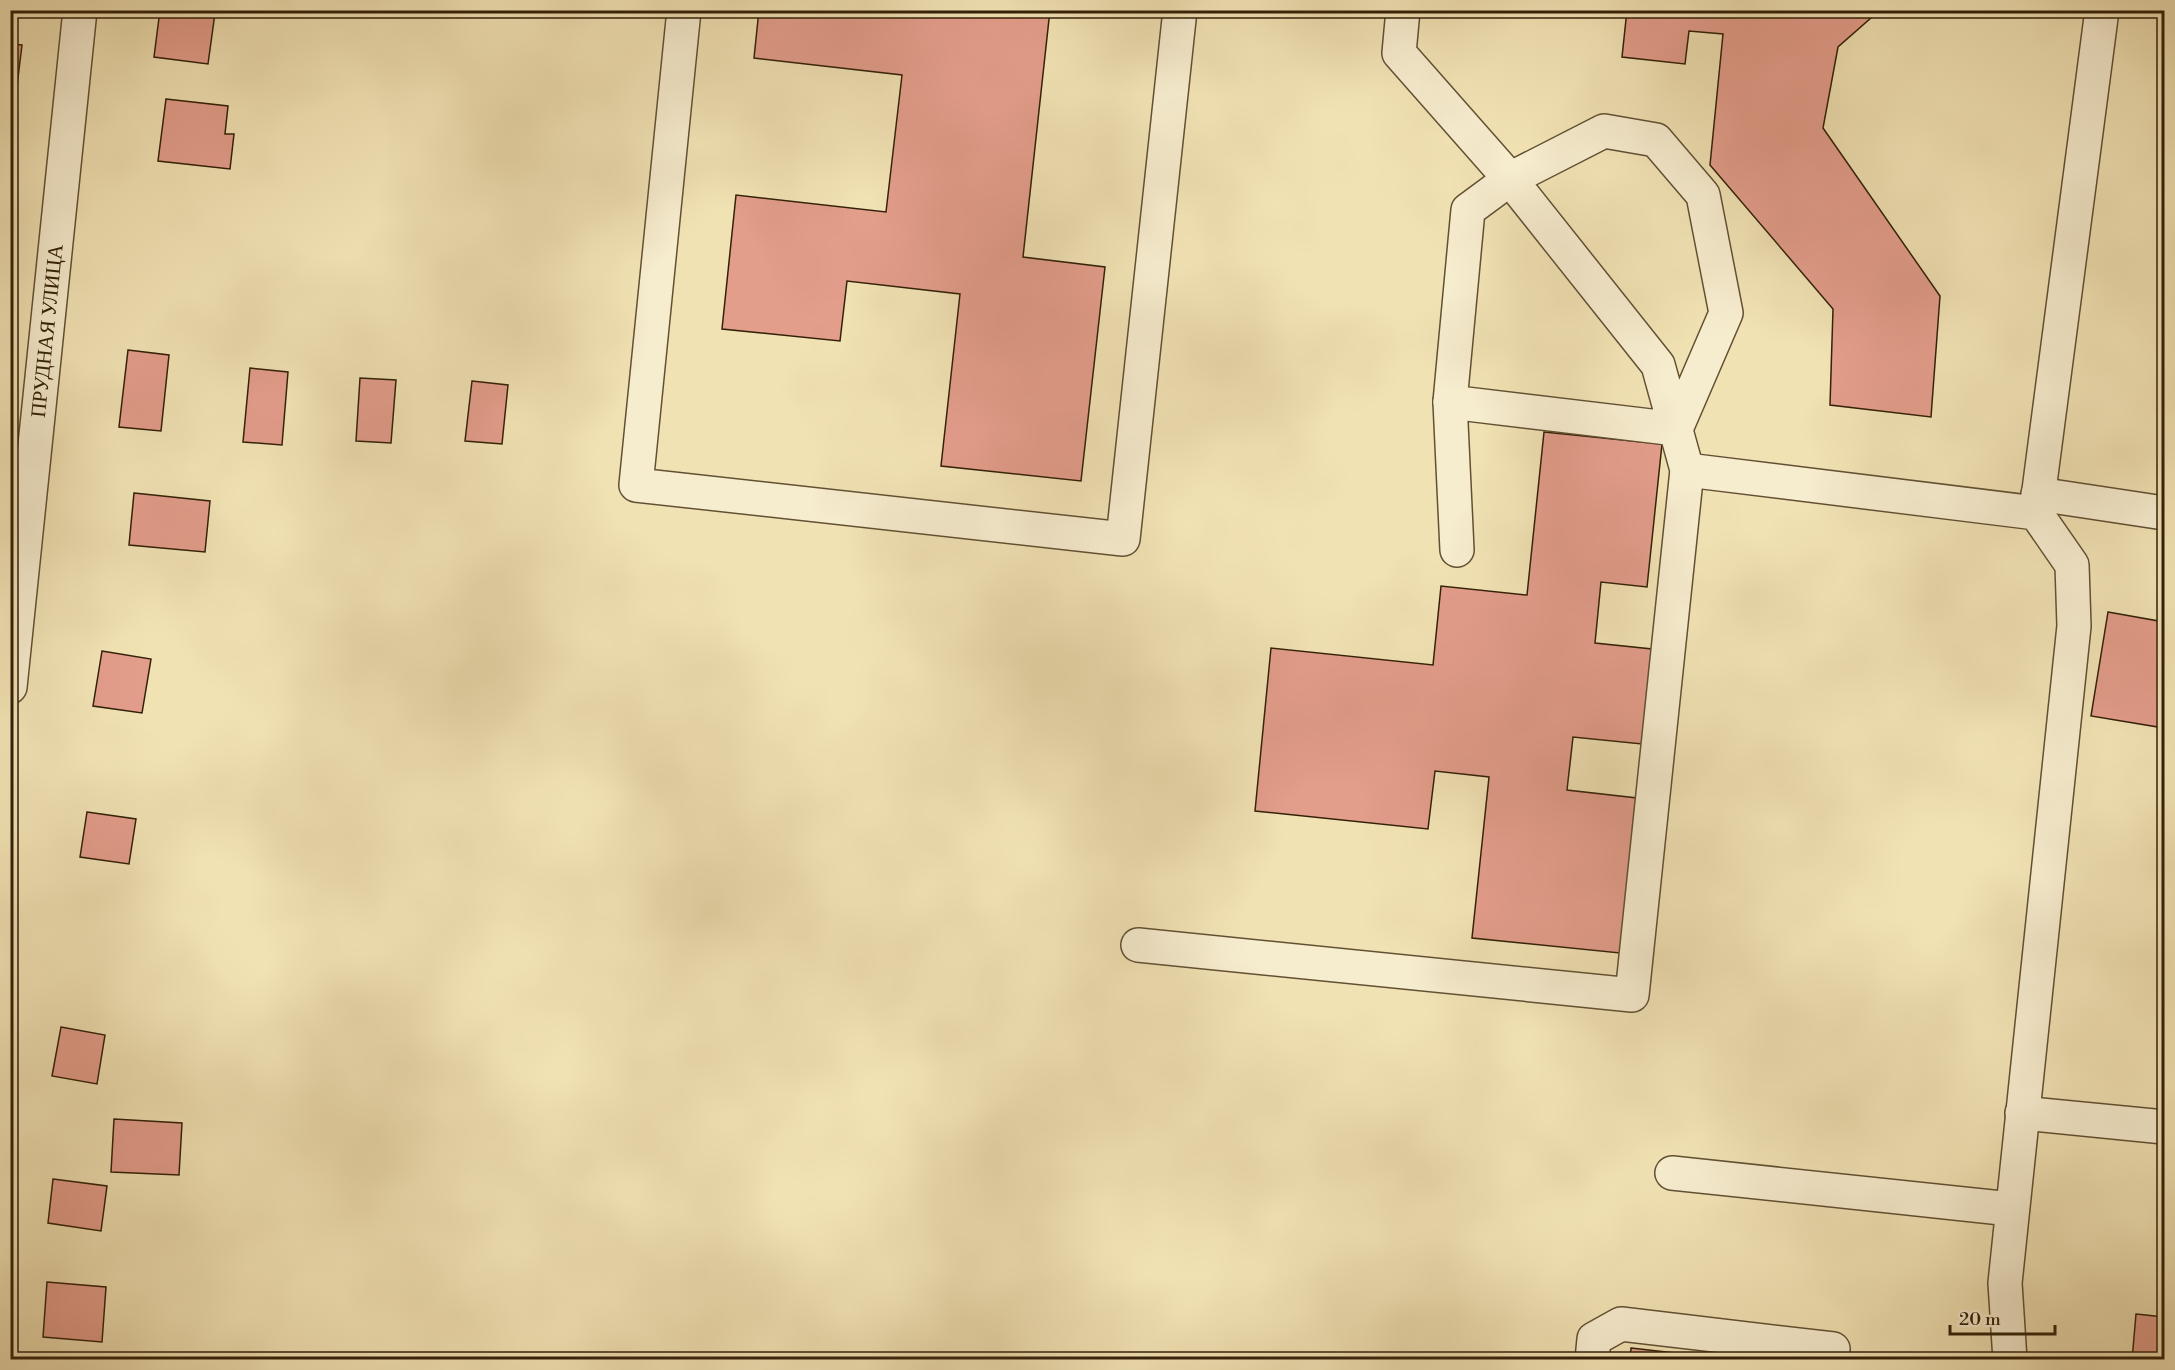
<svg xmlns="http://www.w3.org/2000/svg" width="2175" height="1370" font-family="'Libre Bodoni',serif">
<rect width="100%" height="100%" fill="#f1e2b4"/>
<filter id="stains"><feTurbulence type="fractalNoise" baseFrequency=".00333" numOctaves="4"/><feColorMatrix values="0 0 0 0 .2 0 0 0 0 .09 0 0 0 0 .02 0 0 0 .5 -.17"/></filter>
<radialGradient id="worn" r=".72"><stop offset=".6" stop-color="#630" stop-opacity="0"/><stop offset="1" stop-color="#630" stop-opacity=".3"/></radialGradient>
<g fill="#e39d8b" stroke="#322008" stroke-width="1.5">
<polygon points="160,10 215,13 208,64 154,57"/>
<polygon points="759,10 1050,10 1023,257 1105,267 1081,481 941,466 960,294 847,281 840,341 722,329 736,195 886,212 902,75 754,58"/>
<polygon points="1627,10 1880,10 1838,47 1823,128 1940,296 1931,417 1830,405 1833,309 1710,165 1723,34 1689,31 1685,64 1622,57"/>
<polygon points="10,44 22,45 17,86 10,85"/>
<polygon points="166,99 228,106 225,134 234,134 230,169 158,161"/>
<polygon points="128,350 169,355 161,431 119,427"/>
<polygon points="250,368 288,372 282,445 243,442"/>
<polygon points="360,378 396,380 391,443 356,441"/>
<polygon points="472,381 508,385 502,444 465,441"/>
<polygon points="1544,432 1662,444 1647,587 1601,582 1595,643 1652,649 1642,744 1573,737 1567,790 1637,798 1620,953 1472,938 1489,777 1435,771 1428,829 1255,811 1271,648 1433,665 1441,586 1527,595"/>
<polygon points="134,493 210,501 205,552 129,545"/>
<polygon points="2108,612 2164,622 2164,728 2091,716"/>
<polygon points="102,651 151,659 142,713 93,706"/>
<polygon points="87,812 136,819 129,864 80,857"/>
<polygon points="61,1027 105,1035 97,1084 52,1076"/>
<polygon points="114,1119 182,1123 179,1175 111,1172"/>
<polygon points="53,1179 107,1186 101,1231 48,1223"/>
<polygon points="47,1282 106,1287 102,1342 43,1337"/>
<polygon points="2136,1314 2164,1317 2164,1360 2132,1360"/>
<polygon points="1631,1348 1737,1360 1630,1360"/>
</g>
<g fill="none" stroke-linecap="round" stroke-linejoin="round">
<defs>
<g id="minor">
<polyline points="684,10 636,485 1123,539 1180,10"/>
<polyline points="1403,10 1399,53 1510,179 1468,210 1450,402 1457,550"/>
<polyline points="1687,470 2036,513 2072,565 2074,626 2005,1283 2010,1360"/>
<polyline points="2038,494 2164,513"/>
<polyline points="2036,513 2102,10"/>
<path id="s1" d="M10 687 80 10"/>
<polyline points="1138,945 1632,995 1687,470 1658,365 1510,179 1604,131 1656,140 1703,195 1726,313 1676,429 1450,402"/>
<polyline points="2022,1113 2164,1127"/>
<polyline points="1672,1173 2011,1209"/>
<polyline points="1592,1360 1594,1339 1621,1324 1833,1349 1832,1360"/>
</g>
</defs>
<use href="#minor" stroke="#625033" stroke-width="36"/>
<use href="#minor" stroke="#f6ecce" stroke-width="33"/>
</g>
<g text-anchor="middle" stroke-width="4.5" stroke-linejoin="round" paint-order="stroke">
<g font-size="21" fill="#322008" stroke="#f6ecce">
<text dy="7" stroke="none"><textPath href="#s1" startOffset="358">ПРУДНАЯ УЛИЦА</textPath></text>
</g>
</g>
<rect width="2175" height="1370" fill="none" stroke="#f1e2b4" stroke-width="36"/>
<rect x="12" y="12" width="2151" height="1346" fill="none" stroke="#322008" stroke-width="3"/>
<rect x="18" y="18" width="2139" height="1334" fill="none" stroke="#322008" stroke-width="1.5"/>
<path d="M1950 1325v9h105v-9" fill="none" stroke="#322008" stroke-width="3"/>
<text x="1959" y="1325" font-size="18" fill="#322008" stroke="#f6ecce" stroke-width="4.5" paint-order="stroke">20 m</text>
<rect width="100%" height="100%" filter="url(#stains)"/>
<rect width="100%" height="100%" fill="url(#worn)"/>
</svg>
